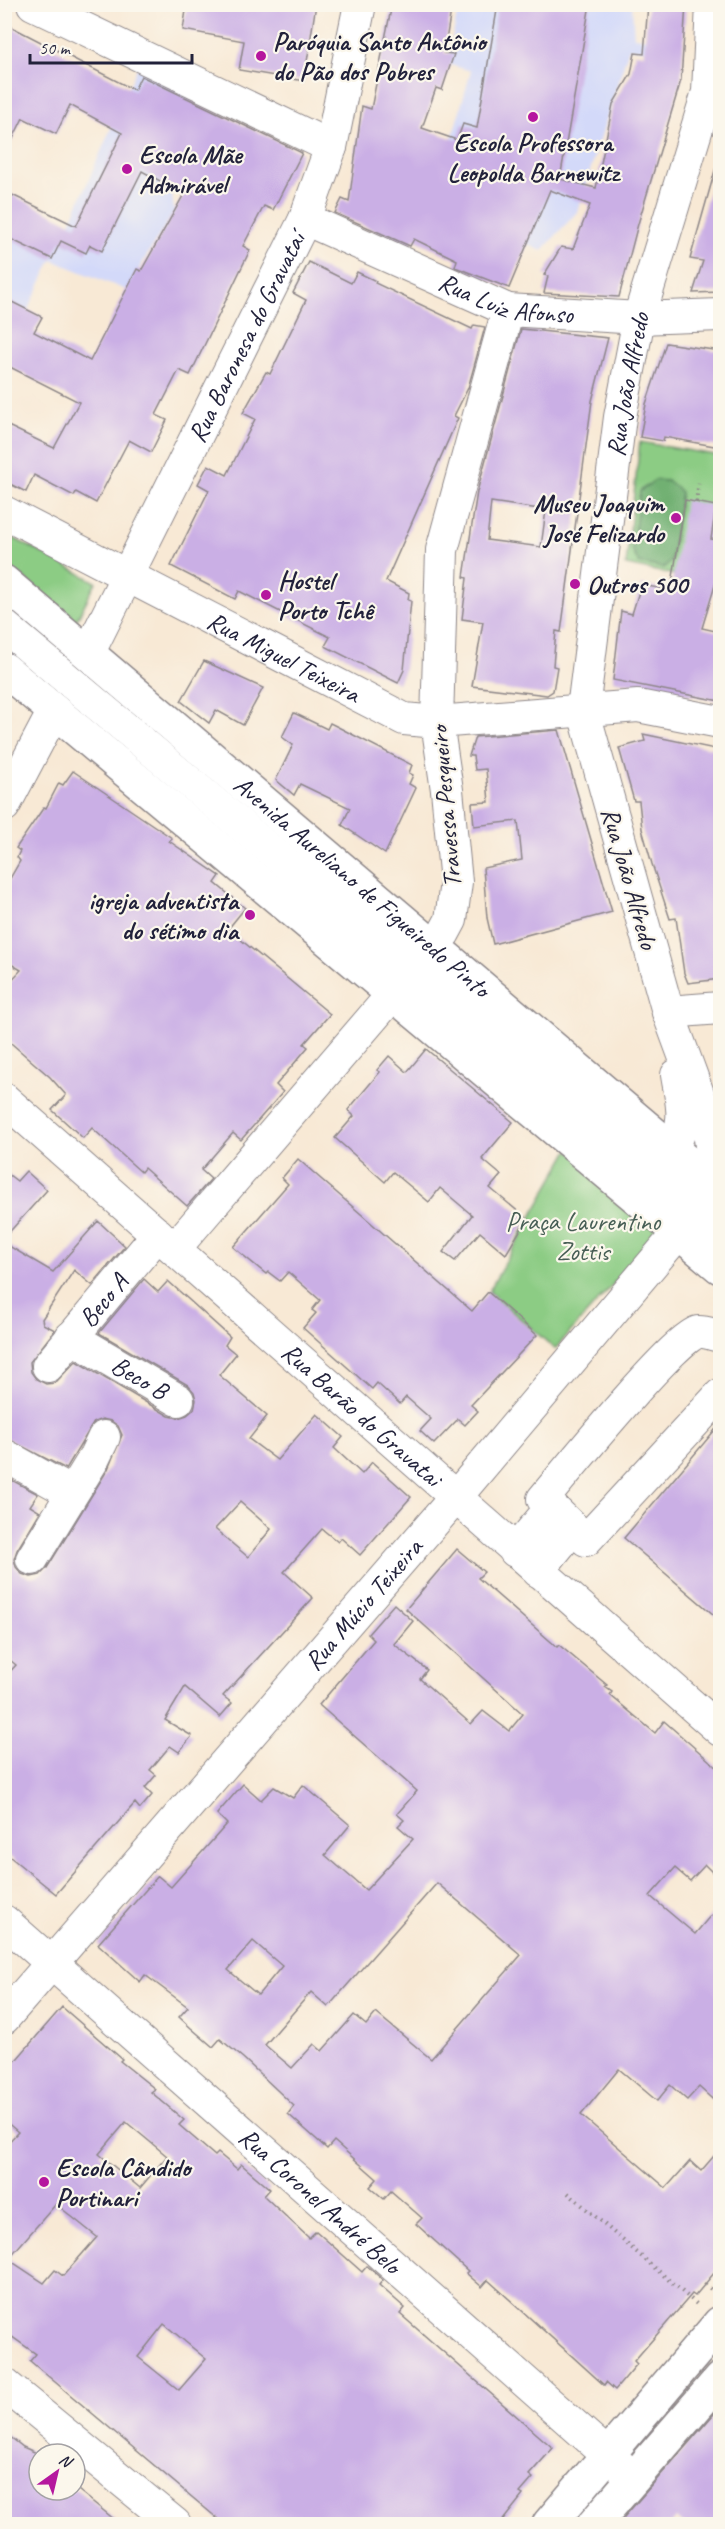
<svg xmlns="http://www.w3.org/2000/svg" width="725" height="2529" font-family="Caveat,sans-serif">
<rect width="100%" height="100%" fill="#fbf7ec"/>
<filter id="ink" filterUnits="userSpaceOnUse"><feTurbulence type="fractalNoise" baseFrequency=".0167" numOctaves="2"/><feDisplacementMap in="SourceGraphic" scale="12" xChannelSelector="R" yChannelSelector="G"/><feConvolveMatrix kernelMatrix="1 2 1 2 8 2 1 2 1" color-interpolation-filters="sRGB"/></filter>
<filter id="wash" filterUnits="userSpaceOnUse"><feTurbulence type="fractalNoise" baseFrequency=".008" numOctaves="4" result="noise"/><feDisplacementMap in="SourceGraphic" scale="24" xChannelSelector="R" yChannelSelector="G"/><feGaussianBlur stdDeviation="1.35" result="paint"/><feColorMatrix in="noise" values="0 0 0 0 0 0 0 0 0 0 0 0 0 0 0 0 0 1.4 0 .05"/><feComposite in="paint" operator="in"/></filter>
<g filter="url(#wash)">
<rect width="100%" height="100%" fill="#f8e9d5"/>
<g fill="#d3d9f9">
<polygon points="459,5 632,5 634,37 682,41 681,55 629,48 577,212 542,251 525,243 445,163 471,71 447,64"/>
<polygon points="141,59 193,98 163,160 171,187 174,211 126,290 52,260 5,357 4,197 70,223"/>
</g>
<g fill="#8ccc84" stroke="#577760" stroke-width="1.5">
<polygon points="640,442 720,456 720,584 626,565"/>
<polygon points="4,533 96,582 76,621 5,563"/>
<polygon points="569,1150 663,1229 555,1349 489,1291"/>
</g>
<polygon fill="#71b072" stroke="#4a6956" stroke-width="1.5" points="655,480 668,481 681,492 671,561 664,568 639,563 632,550 640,491"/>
<g id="blocks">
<g fill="#caafe5" fill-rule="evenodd">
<polygon points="187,4 316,4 304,81 239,70 244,41 183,30"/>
<polygon points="392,4 452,4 444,53 454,54 442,90 436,88 422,128 457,140 463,124 477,128 498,4 590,4 560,179 596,188 613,104 631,74 635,53 644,54 648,4 686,4 681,80 638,224 619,297 544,293 548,276 544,275 561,247 573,249 590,205 550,190 509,288 455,267 457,260 414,239 410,246 335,213 342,199 349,202 362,106 371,109"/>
<polygon points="4,23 134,90 141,76 302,153 273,210 264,206 243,246 250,250 190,375 179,370 156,415 167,420 151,452 129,440 96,503 76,492 74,496 34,475 26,492 4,481 4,424 54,448 79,402 4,364 4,298 42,317 34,332 90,361 137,269 141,271 184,194 142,171 102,251 90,245 86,253 61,241 52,259 4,236 4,191 76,226 122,133 70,105 56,134 23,118 4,157"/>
<polygon points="716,167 720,168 720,292 693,293 703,261 690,259"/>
<polygon points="309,262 351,283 357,272 376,281 375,283 472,329 474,325 485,327 468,388 454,416 458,418 386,581 409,593 408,600 411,601 404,670 398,683 325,646 330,637 239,591 235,599 171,566 209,490 198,484 208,465 227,475 255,419 243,413 266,372 270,374 306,300 293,293"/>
<path d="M521 329 608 338 592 401 561 632 556 631 553 666 557 667 553 691 547 695 472 686 483 622 462 619 467 578 464 577 477 492ZM491 502 546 510 541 547 487 540Z"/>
<polygon points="666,343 720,351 720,447 664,437 663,441 640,437 646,404"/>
<polygon points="685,500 716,506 711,539 720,540 720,569 702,628 720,632 720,701 613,680 621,611 632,614 641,585 671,590"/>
<polygon points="204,661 263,688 243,725 216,710 209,723 181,701"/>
<polygon points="294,713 327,729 330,723 336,726 412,765 409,773 413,775 409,784 416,788 385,854 342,825 350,808 300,784 294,795 276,780 293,745 282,737"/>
<polygon points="559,730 612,912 493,944 487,918 483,868 522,860 518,821 474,826 472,803 489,802 486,769 475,770 473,756 469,756 475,737"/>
<polygon points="643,734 720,750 720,775 718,775 720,799 720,979 688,983 684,973 676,918 670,919 652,864 642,829 639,801 634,801 619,748 645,741"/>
<polygon points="73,771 172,838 169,841 220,876 215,883 245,908 228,929 330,1014 304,1044 308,1047 276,1085 283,1092 241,1140 233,1133 201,1170 211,1179 187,1206 144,1168 141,1172 92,1128 83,1138 52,1110 66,1095 50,1077 4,1037 4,988 21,970 4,960 4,889 20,861 17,857 20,851 16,848 44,807 46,808 59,783 63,785"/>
<polygon points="426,1049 513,1122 482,1159 501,1175 490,1188 527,1219 506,1254 480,1232 455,1261 443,1252 472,1215 440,1188 429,1202 393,1172 385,1182 335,1138 354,1116 348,1110 380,1072 377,1070 389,1056 407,1072"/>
<polygon points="298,1159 472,1311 488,1292 537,1335 471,1405 478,1411 465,1425 458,1419 434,1444 420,1431 431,1419 406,1397 400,1404 377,1383 372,1389 303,1328 316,1313 312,1310 320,1300 288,1272 280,1281 268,1272 266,1274 233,1247 288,1184 282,1178"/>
<polygon points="4,1171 17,1181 26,1171 47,1190 4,1238"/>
<path d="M98 1221 125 1246 92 1285 74 1270 42 1319 43 1324 55 1330 30 1362 31 1372 36 1379 46 1384 55 1383 76 1361 169 1416 178 1418 187 1415 194 1409 196 1400 194 1392 188 1385 99 1333 144 1279 158 1292 168 1281 230 1337 225 1345 236 1354 219 1375 267 1416 249 1439 277 1460 317 1414 343 1437 334 1448 362 1474 372 1462 411 1497 360 1555 341 1538 338 1542 322 1529 284 1572 313 1598 223 1696 232 1703 220 1717 185 1687 165 1720 192 1736 179 1752 170 1746 150 1770 156 1775 145 1788 152 1795 140 1809 135 1803 56 1894 4 1852V1678L16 1665 4 1655V1476L38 1494 30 1506 40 1512 17 1550 14 1559 16 1567 22 1574 31 1577 40 1575 47 1568 108 1469 122 1435 118 1426 111 1421 102 1419 94 1422 66 1469 4 1437V1243L53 1272ZM240 1502 271 1529 248 1557 215 1529Z"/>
<polygon points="720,1424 720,1620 624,1538"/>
<path d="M457 1549 484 1572 478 1578 557 1647 559 1645 607 1685 605 1687 612 1692 610 1695 655 1733 664 1721 720 1770V1880L705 1865 690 1881 675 1868 650 1896 695 1934 711 1915 720 1923V2106L699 2087 687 2100 670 2085 657 2101 619 2069 581 2115 666 2188 690 2161 701 2171 720 2149V2266L695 2296 692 2294 634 2361 637 2364 615 2390 606 2382 604 2385 488 2280 482 2287 466 2273 468 2271 416 2224 422 2218 391 2191 384 2199 370 2187 377 2179 334 2141 327 2149 315 2138 288 2114 294 2106 243 2058 220 2039 213 2047 191 2028 179 2017 188 2007 145 1975 140 1982 98 1944 158 1876 171 1887 227 1824 217 1814 243 1784 261 1800 274 1787 293 1798 303 1785 350 1825 325 1855 366 1890 413 1839 398 1826 404 1820 397 1814 417 1791 319 1705 374 1640 368 1634 394 1604 413 1621 394 1644 427 1670 420 1679 471 1724 483 1711 509 1731 523 1714 406 1609ZM437 1883 521 1955 431 2059 376 2013 366 2025 354 2015 322 2051 314 2044 292 2068 265 2045 311 1992 328 2007ZM253 1941 282 1966 258 1995 228 1970Z"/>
<path d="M62 2007 122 2059 120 2061 155 2089 151 2092 184 2120 179 2125 215 2156 218 2153 237 2169 241 2164 270 2189 264 2196 309 2238 316 2231 362 2272 367 2266 383 2280 379 2285 405 2308 400 2314 553 2448 529 2475 533 2478 520 2493 523 2495 500 2524H224L30 2361 36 2354 4 2331V2147L18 2132 4 2120V2074ZM126 2122 167 2156 140 2188 99 2154ZM56 2204 97 2237 63 2276 55 2270 44 2283 8 2259ZM164 2324 206 2359 179 2390 138 2357Z"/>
<polygon points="720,2407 720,2524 683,2524 675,2518 670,2524 618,2524"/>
<polygon points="4,2432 23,2447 39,2454 39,2490 78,2490 120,2524 4,2524"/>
</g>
</g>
</g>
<g filter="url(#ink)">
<use href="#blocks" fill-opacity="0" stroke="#8d8688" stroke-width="1.5"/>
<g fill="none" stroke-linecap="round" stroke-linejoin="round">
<defs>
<g id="minor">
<polyline points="33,4 331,147"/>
<path id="s1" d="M305 219 508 310 639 318 720 315"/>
<path id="s2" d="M4 512 404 719 437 722 638 706 720 722"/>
<polyline points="4,626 720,1228"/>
<path id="s3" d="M89 652 305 219 331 147 360 4"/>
<polyline points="4,806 54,711"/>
<polyline points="668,1012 720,1008"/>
<path id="s4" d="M4 1099 720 1730"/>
<path d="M672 1149C688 1121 682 1105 677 1075"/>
<polyline points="175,1248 393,994 444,933 451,920 456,882 447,790 437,722 442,550 508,310"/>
<path d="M720 1336C714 1335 704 1331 698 1332 676 1336 564 1474 543 1499L586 1540 720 1395"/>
<path id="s5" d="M71 1337 178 1400"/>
<path id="s6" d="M48 1366 158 1234"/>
<polyline points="4,1455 72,1493"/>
<polyline points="515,1551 551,1508"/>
<polyline points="32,1559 93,1460 104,1437"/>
<polyline points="538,1571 573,1528"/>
<path id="s7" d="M4 1921 634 2478"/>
<path id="s8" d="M4 2018 455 1498 717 1187 707 1118 668 1012 583 709 620 417 639 318 708 92 712 4"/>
<polyline points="4,2384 175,2524"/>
</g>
<g id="major">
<path id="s9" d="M4 582 720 1190"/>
<polyline points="4,669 720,1267"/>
<polyline points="549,2524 720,2323"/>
<polyline points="594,2524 720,2379"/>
</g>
</defs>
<use href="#minor" stroke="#8d8688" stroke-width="34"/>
<use href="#major" stroke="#8d8688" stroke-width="36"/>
<g stroke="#8d8688" stroke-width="4" stroke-dasharray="1.5 4.5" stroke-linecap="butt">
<polyline points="696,502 699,481"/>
<polyline points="568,2193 699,2306"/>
<polyline points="705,2284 720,2297"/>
</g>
<use href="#minor" stroke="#fff" stroke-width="32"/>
<use href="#major" stroke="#fff" stroke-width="33"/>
</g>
</g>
<g fill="#b5179e" stroke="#fbf7ec" stroke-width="2">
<circle cx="261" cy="56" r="6"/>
<circle cx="533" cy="117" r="6"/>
<circle cx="127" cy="169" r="6"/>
<circle cx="676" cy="518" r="6"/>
<circle cx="575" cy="584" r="6"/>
<circle cx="266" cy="595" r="6"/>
<circle cx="250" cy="915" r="6"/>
<circle cx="44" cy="2182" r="6"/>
</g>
<g text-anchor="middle" stroke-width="4.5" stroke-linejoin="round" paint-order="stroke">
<g font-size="26" font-weight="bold" fill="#22223b" stroke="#fbf7ec" text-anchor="start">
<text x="273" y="50">Paróquia Santo Antônio<tspan x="273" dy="30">do Pão dos Pobres</tspan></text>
<text x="533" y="151" text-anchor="middle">Escola Professora<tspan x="533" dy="30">Leopolda Barnewitz</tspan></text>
<text x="139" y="163">Escola Mãe<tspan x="139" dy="30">Admirável</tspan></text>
<text x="664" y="512" text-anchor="end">Museu Joaquim<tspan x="664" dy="30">José Felizardo</tspan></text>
<text x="278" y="589">Hostel<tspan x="278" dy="30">Porto Tchê</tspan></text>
<text x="587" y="593">Outros 500</text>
<text x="238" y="909" text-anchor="end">igreja adventista<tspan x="238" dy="30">do sétimo dia</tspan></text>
<text x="56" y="2176">Escola Cândido<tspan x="56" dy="30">Portinari</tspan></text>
</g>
<g font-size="26" fill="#22223b" stroke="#fbf7ec">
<text dy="9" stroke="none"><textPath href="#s1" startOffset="218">Rua Luiz Afonso</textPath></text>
<text dy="9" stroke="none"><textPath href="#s3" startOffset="352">Rua Baronesa do Gravataí</textPath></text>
<text dy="9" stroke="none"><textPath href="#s8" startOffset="1920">Rua João Alfredo</textPath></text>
<text dy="9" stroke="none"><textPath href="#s2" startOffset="315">Rua Miguel Teixeira</textPath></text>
<text transform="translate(445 807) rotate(-95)" y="9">Travessa Pesqueiro</text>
<text transform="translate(630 878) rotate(74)" y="9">Rua João Alfredo</text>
<text dy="9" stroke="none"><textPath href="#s9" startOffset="470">Avenida Aureliano de Figueiredo Pinto</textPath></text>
<text dy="9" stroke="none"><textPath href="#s6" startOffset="86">Beco A</textPath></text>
<text dy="9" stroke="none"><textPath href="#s5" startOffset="80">Beco B</textPath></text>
<text dy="9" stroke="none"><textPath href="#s4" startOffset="477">Rua Barão do Gravatai</textPath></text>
<text dy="9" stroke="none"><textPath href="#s8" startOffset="548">Rua Múcio Teixeira</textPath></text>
<text dy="9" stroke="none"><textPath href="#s7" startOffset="422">Rua Coronel André Belo</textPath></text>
</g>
<g font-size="26" fill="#475e55" stroke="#fbf7ec">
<text x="583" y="1230">Praça Laurentino<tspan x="583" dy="30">Zottis</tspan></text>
</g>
</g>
<rect width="725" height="2529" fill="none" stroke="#fbf7ec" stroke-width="24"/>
<g transform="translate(57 2472) rotate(34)"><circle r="28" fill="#fbf7ec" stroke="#a4a2a5" stroke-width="1.5"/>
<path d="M0-4.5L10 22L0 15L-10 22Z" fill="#b5179e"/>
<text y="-9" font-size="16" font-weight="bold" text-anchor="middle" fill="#22223b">N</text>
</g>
<path d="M30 54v9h162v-9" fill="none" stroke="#22223b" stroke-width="3"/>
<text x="39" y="54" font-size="18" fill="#22223b" stroke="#fbf7ec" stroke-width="4.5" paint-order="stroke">50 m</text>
</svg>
